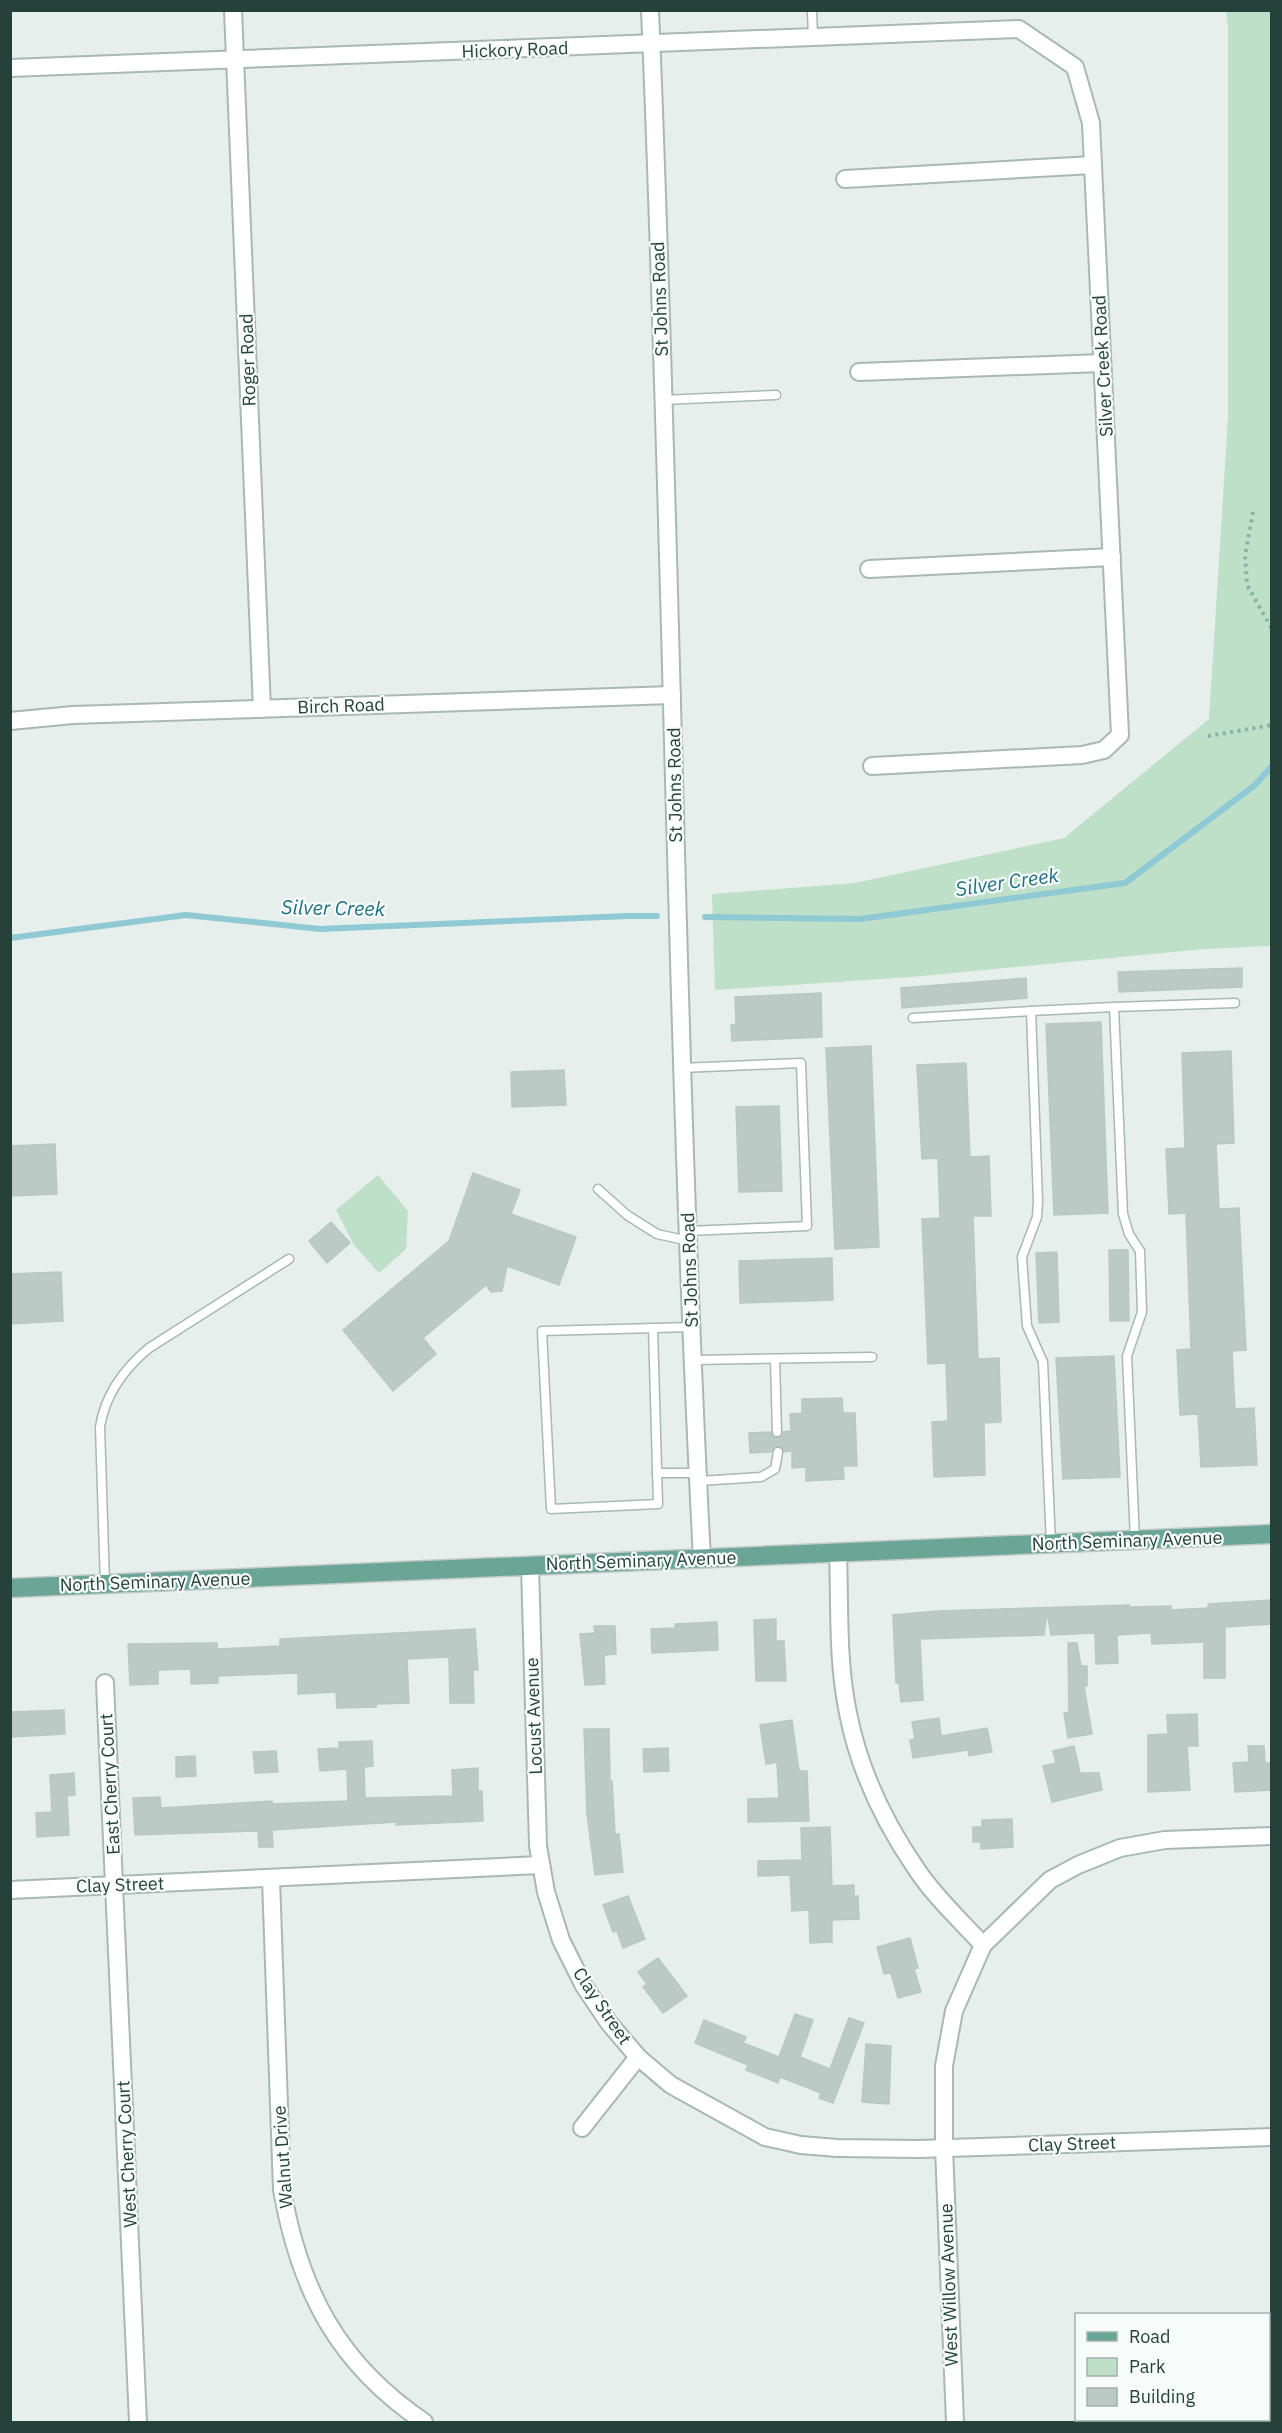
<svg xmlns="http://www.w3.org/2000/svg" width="1282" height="2433" font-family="'IBM Plex Sans',sans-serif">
<rect width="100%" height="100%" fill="#e6efeb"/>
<g fill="#bfe0c8">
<polygon points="1226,11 1272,11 1271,946 1205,949 911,977 715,990 712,894 855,883 1064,838 1209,719 1228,417 1228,26"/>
<polygon points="378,1175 408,1211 406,1249 379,1273 354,1245 336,1210"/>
</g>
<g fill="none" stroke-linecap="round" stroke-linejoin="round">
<g stroke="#8ec9d4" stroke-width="6">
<polyline points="705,917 860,919 1125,883 1255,785 1272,766"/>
<polyline points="10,938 186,915 320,929 628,916 657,916"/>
</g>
</g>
<g fill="#bbcac4" stroke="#b8c9c2" stroke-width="1.5">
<polygon points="1242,968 1242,987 1119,992 1118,972"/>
<polygon points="1026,978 1027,998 902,1008 901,988"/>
<polygon points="821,993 822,1037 732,1041 731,1025 736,1025 735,997"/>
<polygon points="1101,1022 1108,1213 1054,1215 1046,1024"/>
<polygon points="871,1046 879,1247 835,1249 826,1048"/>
<polygon points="1231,1051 1234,1143 1216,1144 1219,1209 1239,1208 1246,1350 1232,1351 1235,1409 1254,1408 1257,1465 1201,1467 1198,1414 1180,1415 1177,1350 1191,1349 1186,1213 1169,1214 1166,1149 1185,1148 1182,1053"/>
<polygon points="966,1063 970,1157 989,1156 991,1216 973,1216 978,1359 999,1358 1001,1422 984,1423 985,1475 934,1477 932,1422 948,1421 946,1363 928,1364 922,1219 940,1218 938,1158 922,1159 917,1065"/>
<polygon points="564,1070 566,1105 512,1107 511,1072"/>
<polygon points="779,1106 782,1191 739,1192 736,1107"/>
<polygon points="55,1144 57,1194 10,1196 10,1146"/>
<polygon points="473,1173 520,1190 511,1214 576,1237 559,1285 507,1266 502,1291 491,1292 486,1285 423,1338 436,1354 393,1391 343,1330 449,1241"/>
<polygon points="331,1222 350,1243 327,1263 309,1241"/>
<polygon points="1109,1250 1128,1250 1129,1321 1110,1321"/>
<polygon points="1057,1252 1059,1322 1039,1323 1036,1253"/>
<polygon points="832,1258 833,1300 740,1303 739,1261"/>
<polygon points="61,1272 63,1321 10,1324 10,1274"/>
<polygon points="1114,1356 1120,1477 1063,1479 1056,1358"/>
<polygon points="842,1398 843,1413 855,1413 857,1466 843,1466 844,1479 806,1481 806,1467 792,1468 792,1451 784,1452 780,1446 774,1448 771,1452 750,1453 749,1433 771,1432 773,1437 778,1438 782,1436 783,1432 791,1431 790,1414 802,1413 802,1399"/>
<polygon points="1272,1600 1272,1624 1225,1627 1225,1678 1204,1678 1204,1642 1152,1644 1151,1633 1117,1635 1118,1663 1096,1664 1095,1633 1051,1635 1047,1612 1044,1635 920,1639 923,1700 901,1702 899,1683 896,1683 893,1615 938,1611 1129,1605 1130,1607 1171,1606 1171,1610 1208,1608 1208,1604"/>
<polygon points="776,1619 776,1641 784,1641 786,1681 756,1681 754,1620"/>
<polygon points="717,1622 718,1650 652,1653 651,1629 675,1628 675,1624"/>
<polygon points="594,1626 615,1626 616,1654 604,1655 605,1684 585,1685 580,1634 595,1633"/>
<polygon points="475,1629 478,1670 473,1670 474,1703 450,1703 449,1657 407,1659 409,1703 376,1704 376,1707 337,1708 336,1692 298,1694 298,1673 218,1676 218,1683 191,1684 191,1669 158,1670 158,1684 130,1685 128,1644 217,1643 217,1649 280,1646 280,1639"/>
<polygon points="1068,1643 1077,1643 1081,1666 1087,1666 1087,1686 1084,1686 1092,1734 1068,1738 1064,1713 1069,1712"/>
<polygon points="64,1710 65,1734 10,1737 10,1712"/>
<polygon points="1197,1714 1198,1746 1187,1746 1190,1790 1148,1792 1148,1735 1168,1734 1167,1715"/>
<polygon points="939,1718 941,1736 987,1728 992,1752 969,1756 968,1750 913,1758 910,1740 915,1739 912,1722"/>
<polygon points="792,1720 799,1771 807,1771 809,1821 748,1822 748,1799 779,1798 777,1762 766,1764 760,1725"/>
<polygon points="584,1729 609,1729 610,1781 612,1781 615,1834 619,1834 623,1872 595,1875 587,1814"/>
<polygon points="372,1741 373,1766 364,1767 365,1798 453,1796 452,1770 478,1768 478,1791 482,1791 483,1821 396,1825 396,1822 272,1830 273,1847 259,1847 258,1831 135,1835 133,1798 160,1797 161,1808 272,1801 272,1804 348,1801 347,1769 320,1771 318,1749 339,1748 339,1742"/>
<polygon points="1074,1746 1080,1773 1099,1773 1102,1790 1052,1802 1043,1766 1056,1763 1053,1751"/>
<polygon points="1248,1746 1264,1746 1265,1763 1272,1763 1272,1790 1235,1792 1233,1763 1249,1762"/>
<polygon points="668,1748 669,1771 644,1772 643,1749"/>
<polygon points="276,1751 278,1772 255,1773 253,1752"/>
<polygon points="195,1756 196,1776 176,1777 176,1757"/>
<polygon points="74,1773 75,1795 67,1796 69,1835 37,1837 36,1813 52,1812 50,1775"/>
<polygon points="1012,1819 1013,1847 981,1849 981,1842 973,1842 973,1827 982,1827 982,1820"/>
<polygon points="830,1827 832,1886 854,1885 854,1896 858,1896 859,1919 832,1920 832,1942 810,1943 809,1910 792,1911 790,1875 758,1876 758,1861 802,1860 801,1828"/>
<polygon points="628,1896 645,1939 623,1948 617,1931 613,1932 603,1905"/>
<polygon points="910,1938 918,1968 914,1969 921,1992 898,1998 891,1973 884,1974 877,1947"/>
<polygon points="658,1958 687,1996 663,2013 643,1987 647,1984 638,1972"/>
<polygon points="795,2014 813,2020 800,2057 830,2069 849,2018 864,2023 833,2103 819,2098 821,2093 780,2077 778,2083 746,2070 748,2065 695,2043 704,2020 746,2037 743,2043 779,2057"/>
<polygon points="866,2044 891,2046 889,2104 862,2102"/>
</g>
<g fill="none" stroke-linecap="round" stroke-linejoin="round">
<defs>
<g id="service">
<polyline points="812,10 813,37"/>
<polyline points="663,400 776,395"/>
<polyline points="1114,1007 1235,1003"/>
<polyline points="913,1018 1031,1011"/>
<polyline points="681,1068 801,1063 807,1226 688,1231"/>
<polyline points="598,1189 627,1215 657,1234 689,1241"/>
<polyline points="653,1328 658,1504 551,1509 542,1331 692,1327"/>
<polyline points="775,1359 777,1432"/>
<polyline points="694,1360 872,1357"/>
<polyline points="657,1473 698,1473"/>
<polyline points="699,1481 761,1477 775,1469 778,1452"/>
<polyline points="1051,1544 1043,1362 1027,1326 1022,1257 1037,1217 1038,1201 1031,1011 1114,1007 1123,1214 1129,1234 1140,1251 1142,1312 1127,1356 1135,1540"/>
<path d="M105 1584 100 1427C105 1395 125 1368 149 1348L289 1259"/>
</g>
<g id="minor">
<polyline points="233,10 262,709"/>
<path d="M650 10C672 526 675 1043 702 1559"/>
<polyline points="10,68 1019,29 1075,67 1091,123 1120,735 1104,750 1082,755 872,766"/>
<polyline points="845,179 1093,165"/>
<polyline points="859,372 1102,363"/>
<polyline points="869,569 1112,557"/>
<polyline points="10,721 73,715 672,695"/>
<path d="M838 1553C840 1606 837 1661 848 1713 859 1770 884 1822 917 1870 935 1897 961 1921 983 1945L954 2011 944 2066V2148L955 2422"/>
<polyline points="530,1566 538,1846 546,1892 561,1940 584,1986 609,2023 638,2057 671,2085 765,2137 801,2145 837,2148 919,2149 1272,2137"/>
<polyline points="105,1683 138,2422"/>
<path d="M271 1879 282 2190C300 2291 338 2364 424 2422"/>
<polyline points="10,1890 540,1865"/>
<polyline points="983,1945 1050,1880 1078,1865 1120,1848 1165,1840 1272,1836"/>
<polyline points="582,2128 638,2057"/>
</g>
<polyline id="primary" points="10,1588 1272,1534"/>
</defs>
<use href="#service" stroke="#a8b8b2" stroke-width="11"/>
<use href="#minor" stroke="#a8b8b2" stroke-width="20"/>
<use href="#primary" stroke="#c2cac8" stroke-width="21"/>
<g stroke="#86b3a5" stroke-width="4" stroke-dasharray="3 4.5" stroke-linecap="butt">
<polyline points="1253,512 1245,556 1247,585 1272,629"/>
<polyline points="1208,736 1272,725"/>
</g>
<use href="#service" stroke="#fff" stroke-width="8"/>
<use href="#minor" stroke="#fff" stroke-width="16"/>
<use href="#primary" stroke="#6aa596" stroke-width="18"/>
</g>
<g text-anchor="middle" stroke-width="4.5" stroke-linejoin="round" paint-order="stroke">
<g font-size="18" fill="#24423a" stroke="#f7fbf9">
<text transform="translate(515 50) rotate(-2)" y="6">Hickory Road</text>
<text transform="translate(660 299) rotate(-92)" y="6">St Johns Road</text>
<text transform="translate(248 360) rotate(-92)" y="6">Roger Road</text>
<text transform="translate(1103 366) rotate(-93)" y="6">Silver Creek Road</text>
<text transform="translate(341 706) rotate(-2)" y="6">Birch Road</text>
<text transform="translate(675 785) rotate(-91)" y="6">St Johns Road</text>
<text transform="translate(690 1270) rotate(-92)" y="6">St Johns Road</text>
<text transform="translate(1127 1541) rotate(-2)" y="6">North Seminary Avenue</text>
<text transform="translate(641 1561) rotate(-2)" y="6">North Seminary Avenue</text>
<text transform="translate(155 1582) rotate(-2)" y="6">North Seminary Avenue</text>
<text transform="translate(534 1716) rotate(-92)" y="6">Locust Avenue</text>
<text transform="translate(110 1784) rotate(-93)" y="6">East Cherry Court</text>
<text transform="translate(120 1885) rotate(-2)" y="6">Clay Street</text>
<text transform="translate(602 2006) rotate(56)" y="6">Clay Street</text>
<text transform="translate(1072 2144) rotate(-2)" y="6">Clay Street</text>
<text transform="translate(127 2154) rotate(-93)" y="6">West Cherry Court</text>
<text transform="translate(283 2157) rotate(-94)" y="6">Walnut Drive</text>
<text transform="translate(949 2285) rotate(-92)" y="6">West Willow Avenue</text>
</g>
<g font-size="20" font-style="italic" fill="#1c6f80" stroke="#f7fbf9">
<text transform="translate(1007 882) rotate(-8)" y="7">Silver Creek</text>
<text transform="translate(333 908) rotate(1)" y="7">Silver Creek</text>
</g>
</g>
<rect width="1282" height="2433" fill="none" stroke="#24423a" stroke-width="24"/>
<rect x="1075" y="2313" width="195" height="108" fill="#f7fbf9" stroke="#a3b1ad" stroke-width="1.5"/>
<rect x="1087" y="2332" width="30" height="9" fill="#6aa596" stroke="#a3b1ad" stroke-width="1.5"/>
<text x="1129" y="2343" font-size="18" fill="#24423a">Road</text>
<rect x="1087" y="2358" width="30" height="18" fill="#bfe0c8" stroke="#a3b1ad" stroke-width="1.5"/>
<text x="1129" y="2373" font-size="18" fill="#24423a">Park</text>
<rect x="1087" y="2388" width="30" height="18" fill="#bbcac4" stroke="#a3b1ad" stroke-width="1.5"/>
<text x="1129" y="2403" font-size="18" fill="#24423a">Building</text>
</svg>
